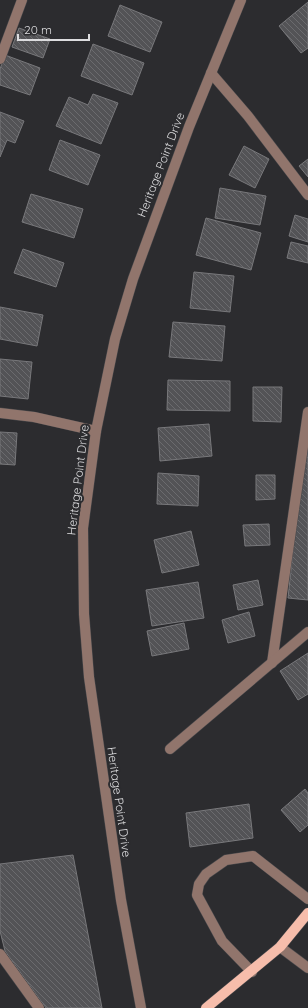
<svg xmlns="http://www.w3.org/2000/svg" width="308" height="1008" font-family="Quicksand,sans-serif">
<defs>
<pattern id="building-back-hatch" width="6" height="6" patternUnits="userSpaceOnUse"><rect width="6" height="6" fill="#535356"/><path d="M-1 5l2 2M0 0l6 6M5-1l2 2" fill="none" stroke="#6b6b6e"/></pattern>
</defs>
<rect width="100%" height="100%" fill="#2c2c2f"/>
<g fill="url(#building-back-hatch)" stroke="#78787b">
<polygon points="308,2 308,48 301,53 279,26"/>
<polygon points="120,5 162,22 150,52 108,36"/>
<polygon points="19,28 50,39 43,58 12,47"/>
<polygon points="93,44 144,63 132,95 81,76"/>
<polygon points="5,55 40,68 30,95 0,85 0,69"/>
<polygon points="93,94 118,103 101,144 56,126 69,97 88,105"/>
<polygon points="0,112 24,121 15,143 7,140 0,157"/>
<polygon points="60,140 100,155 88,185 49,170"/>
<polygon points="244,146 269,159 255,188 229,175"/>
<polygon points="308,159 308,177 299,166"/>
<polygon points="220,188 266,196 260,225 215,218"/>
<polygon points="31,194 83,209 74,238 22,222"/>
<polygon points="295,215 308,219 308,242 289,236"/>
<polygon points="206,218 261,233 251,270 196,255"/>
<polygon points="291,242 308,246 308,263 287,258"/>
<polygon points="23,249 64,263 56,287 14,273"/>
<polygon points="194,272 234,276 230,312 190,308"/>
<polygon points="0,307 43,315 37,346 0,339"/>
<polygon points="173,322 225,326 222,361 169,357"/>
<polygon points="0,359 32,362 28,399 0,396"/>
<polygon points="168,380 230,381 230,411 167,410"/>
<polygon points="253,387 282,387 281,422 253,421"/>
<polygon points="209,424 212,456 160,461 158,428"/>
<polygon points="0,432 17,433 15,465 0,464"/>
<polygon points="304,446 308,446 308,600 288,598"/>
<polygon points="158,473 199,476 198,506 157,504"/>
<polygon points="256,475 275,475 275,499 256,500"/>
<polygon points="269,524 270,545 245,546 243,525"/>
<polygon points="191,531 199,565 162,573 154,540"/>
<polygon points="258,580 263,605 238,610 233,585"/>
<polygon points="198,582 204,618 152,626 146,590"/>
<polygon points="249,612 255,636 228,643 222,620"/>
<polygon points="184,623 189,649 152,656 147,631"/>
<polygon points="308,653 308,694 298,700 280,671"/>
<polygon points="305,789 308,793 308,825 300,832 281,810"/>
<polygon points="249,804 253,838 190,847 186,813"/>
<polygon points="73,855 102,1008 46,1008 5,951 0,931 0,864"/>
</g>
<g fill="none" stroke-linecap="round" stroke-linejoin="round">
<defs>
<g id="minor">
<polyline points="0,59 22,0"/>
<polyline points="211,73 248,116 308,195"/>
<polyline points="0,413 34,417 96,431"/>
<polyline points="272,663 308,412"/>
<polyline points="170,749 308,632"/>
<polyline points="280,947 308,968"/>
<polyline points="0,954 39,1008"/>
<polyline points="252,972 222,941 197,895 199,884 206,874 226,860 253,856 308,899"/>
<polyline points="141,1008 121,900 89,677 84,614 83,528 96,431 115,339 133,279 189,127 241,0"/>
</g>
<polyline id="major" points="206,1008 280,947 308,913"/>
</defs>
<use href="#minor" stroke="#48484b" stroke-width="11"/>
<use href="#major" stroke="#48484b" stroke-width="11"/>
<use href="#minor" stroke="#91756c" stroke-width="10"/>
<use href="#major" stroke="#f6bdab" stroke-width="10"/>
</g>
<g text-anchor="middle" stroke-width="4" stroke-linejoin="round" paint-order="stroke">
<g font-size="12" fill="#dddddf" stroke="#2c2c2f">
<text transform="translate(161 165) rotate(-69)" y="4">Heritage Point Drive</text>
<text transform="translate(78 480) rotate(-83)" y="4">Heritage Point Drive</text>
<text transform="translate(119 802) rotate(82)" y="4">Heritage Point Drive</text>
</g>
</g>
<path d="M18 34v6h71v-6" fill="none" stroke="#dddddf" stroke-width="2"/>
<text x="24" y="34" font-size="12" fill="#dddddf" stroke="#2c2c2f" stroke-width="3" paint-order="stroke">20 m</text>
</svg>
